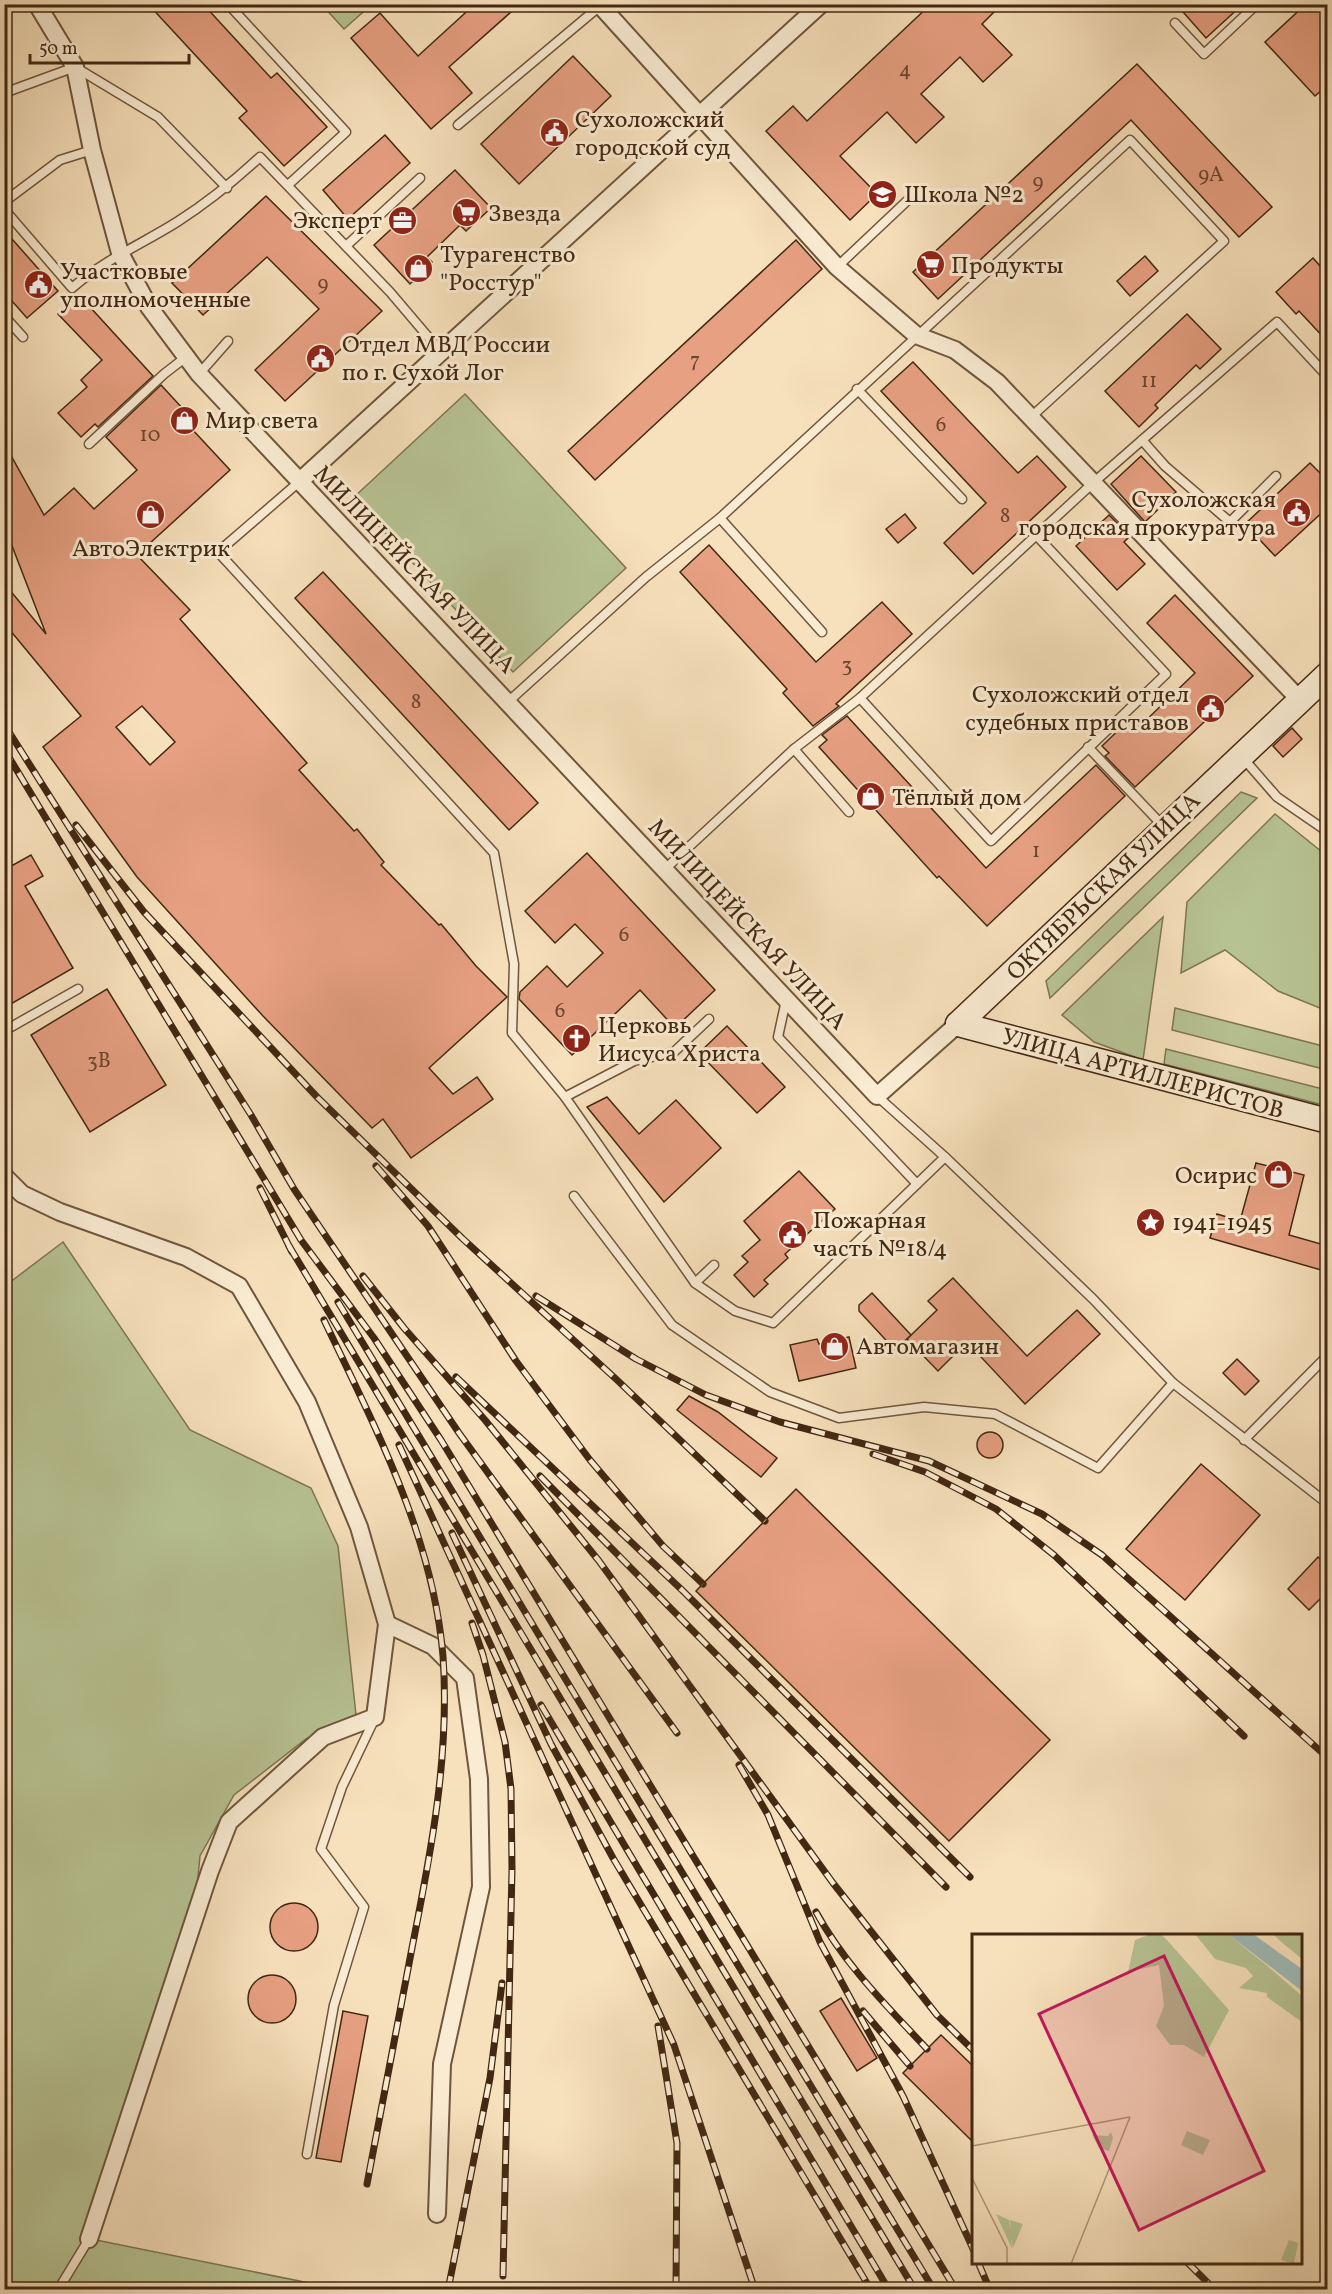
<svg xmlns="http://www.w3.org/2000/svg" width="1332" height="2294" font-family="Vollkorn,serif">
<rect width="100%" height="100%" fill="#f7e1bc"/>
<filter id="stains"><feTurbulence type="fractalNoise" baseFrequency=".00333" numOctaves="4"/><feColorMatrix values="0 0 0 0 .2 0 0 0 0 .09 0 0 0 0 .02 0 0 0 .5 -.17"/></filter>
<radialGradient id="worn" r=".72"><stop offset=".6" stop-color="#630" stop-opacity="0"/><stop offset="1" stop-color="#630" stop-opacity=".3"/></radialGradient>
<g fill="#b8c494" stroke="#7d7653" stroke-width="1.5">
<polygon points="322,5 371,5 344,29"/>
<polygon points="465,394 626,568 513,672 353,498"/>
<polygon points="1241,792 1257,798 1050,998 1046,981"/>
<polygon points="1275,814 1327,856 1327,1011 1278,991 1225,950 1181,973 1187,902"/>
<polygon points="1163,917 1143,1060 1094,1042 1062,1015"/>
<polygon points="1175,1008 1327,1047 1327,1070 1172,1030"/>
<polygon points="1166,1049 1327,1090 1327,1106 1164,1064"/>
<polygon points="63,1242 190,1430 311,1488 338,1546 356,1715 306,1739 234,1795 200,1856 197,1887 81,2237 339,2289 5,2290 5,1286"/>
</g>
<g fill="#e7a082" stroke="#422812" stroke-width="1.5" fill-rule="evenodd">
<polygon points="148,4 203,4 271,78 277,73 327,127 284,166 239,118 247,111"/>
<polygon points="475,4 520,4 449,67 472,93 431,129 351,38 380,13 418,56"/>
<polygon points="931,4 1002,4 982,24 1012,55 983,82 960,57 921,94 944,117 916,143 887,112 840,156 877,194 850,220 766,131 793,106 807,121"/>
<polygon points="1176,4 1243,4 1206,38"/>
<polygon points="1306,4 1328,4 1328,85 1315,96 1265,42"/>
<polygon points="573,56 611,96 519,184 481,144"/>
<polygon points="1137,64 1272,207 1239,237 1131,120 938,299 913,272"/>
<polygon points="385,135 410,163 348,219 323,190"/>
<polygon points="455,170 491,208 466,231 460,225 427,257 432,262 410,284 374,245"/>
<polygon points="266,196 382,311 285,401 255,370 319,309 267,257 203,315 172,283"/>
<polygon points="4,230 58,291 27,318 4,292"/>
<polygon points="796,240 822,269 595,480 568,451"/>
<polygon points="1145,256 1158,271 1130,296 1117,281"/>
<polygon points="1313,258 1328,275 1328,342 1299,311 1296,314 1276,292"/>
<polygon points="79,295 153,376 98,427 95,424 81,437 58,413 87,387 81,380 102,360 58,314"/>
<polygon points="1187,314 1221,349 1200,369 1196,365 1155,405 1158,408 1139,427 1105,391"/>
<polygon points="913,362 1018,473 1037,456 1066,487 973,574 944,543 986,503 881,391"/>
<path d="M161 385 196 423 191 428 230 470 137 555 190 610 180 619 307 763 299 770 354 831 357 829 384 862 381 865 439 925 441 924 476 966 507 997 429 1068 453 1094 477 1077 493 1099 411 1158 383 1119 372 1128 263 1016 137 877 43 747 81 716 4 623V583L46 634 4 525V443L44 515 74 488 94 509 137 470 106 437ZM142 706 175 742 150 765 116 727Z"/>
<polygon points="1141,456 1176,492 1145,522 1111,484"/>
<polygon points="1310,463 1328,481 1328,507 1275,556 1245,524"/>
<polygon points="905,514 916,528 898,543 886,529"/>
<polygon points="1109,515 1130,536 1124,542 1145,564 1117,590 1076,546"/>
<polygon points="709,545 816,662 882,602 912,634 836,704 839,706 813,726 783,693 787,689 680,572"/>
<polygon points="323,572 538,803 509,830 295,598"/>
<polygon points="1175,595 1253,676 1135,787 1105,756 1109,753 1102,746 1131,718 1139,727 1195,673 1147,623"/>
<polygon points="847,716 986,868 1096,765 1125,796 987,926 939,876 937,878 819,747 827,740 822,735"/>
<polygon points="1292,728 1302,739 1283,757 1273,746"/>
<polygon points="587,853 715,990 675,1028 640,990 572,1055 519,999 520,992 547,966 567,987 603,953 575,924 555,943 525,911"/>
<polygon points="31,855 43,876 25,886 73,968 4,1008 4,870"/>
<polygon points="107,989 166,1085 90,1132 31,1035"/>
<polygon points="727,1026 785,1087 757,1113 699,1053"/>
<polygon points="607,1097 639,1134 676,1100 721,1148 664,1202 587,1107"/>
<polygon points="1256,1163 1304,1175 1289,1235 1328,1246 1328,1272 1210,1238 1217,1214 1240,1221"/>
<polygon points="799,1171 835,1209 785,1254 788,1258 764,1280 768,1284 754,1297 734,1275 748,1262 742,1256 760,1240 744,1221"/>
<polygon points="953,1278 1027,1356 1077,1310 1100,1334 1025,1404 967,1342 938,1371 907,1339 937,1310 928,1301"/>
<polygon points="872,1293 911,1335 895,1350 859,1311 859,1305"/>
<polygon points="849,1337 856,1368 799,1381 790,1345 817,1339 819,1344"/>
<polygon points="1237,1359 1259,1381 1245,1395 1223,1373"/>
<polygon points="689,1396 718,1412 777,1458 761,1477 677,1410"/>
<circle cx="990" cy="1445" r="13"/>
<polygon points="1201,1464 1260,1515 1185,1600 1126,1549"/>
<polygon points="796,1489 1050,1740 949,1841 696,1591"/>
<polygon points="1318,1557 1328,1566 1328,1591 1309,1610 1288,1589"/>
<circle cx="294" cy="1927" r="24"/>
<circle cx="272" cy="1999" r="24"/>
<polygon points="841,1998 877,2058 857,2071 820,2011"/>
<polygon points="343,2011 368,2016 341,2162 316,2158"/>
<polygon points="941,2035 974,2067 974,2143 903,2073"/>
</g>
<g fill="none" stroke-linecap="round" stroke-linejoin="round">
<defs>
<g id="lane">
<polyline points="228,4 346,132 288,185"/>
<polyline points="442,4 444,7 447,4"/>
<polyline points="1175,23 1204,54 1257,4"/>
<polyline points="4,93 75,67 158,117 227,188"/>
<polyline points="458,125 600,6"/>
<polyline points="4,202 60,160 92,150"/>
<path d="M4 209 72 288C104 260 142 244 177 222 207 203 234 181 260 157L390 292 441 352"/>
<polyline points="346,246 420,178"/>
<polyline points="837,267 908,200"/>
<polyline points="4,316 23,337"/>
<polyline points="199,374 228,341"/>
<polyline points="857,389 962,499"/>
<polyline points="1142,440 1165,466 1230,522 1276,476"/>
<polyline points="89,444 164,374 186,357"/>
<polyline points="299,482 218,552 494,853 514,964 512,1033 565,1097 695,1283 735,1311 773,1323 945,1157"/>
<polyline points="720,518 822,632"/>
<polyline points="860,698 991,841 1166,674 1037,536"/>
<polyline points="509,701 646,577 720,518 1130,140 1224,241 1031,417"/>
<polyline points="1088,747 1164,827"/>
<polyline points="794,749 849,812"/>
<polyline points="1243,758 1277,797 1328,832"/>
<polyline points="664,870 794,749 860,698 1093,483 1277,322 1328,377"/>
<polyline points="786,1000 778,1037 917,1184"/>
<polyline points="4,1031 78,989"/>
<polyline points="877,1096 945,1157 1093,1299 1173,1383 1328,1504"/>
<polyline points="565,1097 634,1061 674,1052 709,1019"/>
<polyline points="574,1196 672,1325 770,1392 839,1418 924,1407 995,1414 1098,1468 1173,1383"/>
<polyline points="695,1283 714,1265"/>
<polyline points="1244,1440 1328,1355"/>
<polyline points="307,2154 334,2005 364,1907 321,1849 342,1787 375,1718"/>
<polyline points="58,2290 89,2239"/>
</g>
<g id="street">
<polyline points="37,4 75,67 92,150 120,253 149,307 199,374 877,1096 958,1024"/>
<polyline points="599,4 837,267 916,335 955,350 997,382 1299,699"/>
<polyline points="299,482 821,4"/>
<polyline points="4,1176 22,1194 60,1212 186,1257 239,1286 307,1402 359,1527 387,1624 375,1717 323,1737 229,1822 210,1871 89,2239"/>
<polyline points="387,1624 433,1646 465,1678 479,1779 481,1887 442,2064 437,2214"/>
</g>
<g id="secondary">
<polyline points="958,1024 1328,674"/>
<polyline points="958,1024 1328,1121"/>
</g>
</defs>
<use href="#lane" stroke="#6f563c" stroke-width="11"/>
<use href="#street" stroke="#6f563c" stroke-width="20"/>
<use href="#secondary" stroke="#422812" stroke-width="27"/>
<use href="#lane" stroke="#faecd3" stroke-width="8"/>
<use href="#street" stroke="#faecd3" stroke-width="16"/>
<use href="#secondary" stroke="#faecd3" stroke-width="24"/>
<defs>
<g id="rail">
<polyline points="4,724 251,1115 294,1189 459,1433 677,1733"/>
<polyline points="4,749 301,1240 374,1338 441,1440 956,2290"/>
<polyline points="76,825 144,912 318,1098 463,1239 616,1379 765,1521"/>
<polyline points="376,1166 428,1226 516,1361 590,1460 663,1546 703,1584"/>
<polyline points="260,1188 292,1252"/>
<polyline points="289,1246 915,2290"/>
<polyline points="363,1276 404,1328 485,1420 599,1561 833,1883 937,2015 974,2051"/>
<polyline points="536,1296 636,1359 706,1395 780,1422 929,1461 1042,1514 1102,1555 1328,1758"/>
<polyline points="338,1302 934,2290"/>
<path d="M324 1320C375 1427 433 1536 443 1656 450 1755 431 1852 412 1948 397 2027 382 2105 367 2184"/>
<polyline points="456,1377 682,1590 970,1877"/>
<polyline points="399,1445 674,2045 755,2290"/>
<polyline points="873,1454 925,1472 996,1509 1054,1555 1244,1736"/>
<polyline points="540,1476 946,1887"/>
<polyline points="452,1533 551,1744 613,1858 871,2290"/>
<polyline points="472,1623 483,1655 505,1742 511,1789 512,1869 503,2276"/>
<polyline points="541,1705 889,2290"/>
<polyline points="739,1765 768,1815 820,1942 903,2096 974,2251"/>
<path d="M816 1912C845 1965 886 2005 927 2049"/>
<polyline points="863,2011 910,2066"/>
<polyline points="658,2026 677,2143 676,2290"/>
<polyline points="978,2262 990,2290"/>
<polyline points="1187,2262 1215,2290"/>
<polyline points="448,2290 490,2078 502,1983"/>
</g>
</defs>
<use href="#rail" stroke="#422812" stroke-width="7"/>
<use href="#rail" stroke="#faecd3" stroke-width="4.5" stroke-dasharray="14" stroke-linecap="butt"/>
</g>
<defs>
<symbol id="civic-disc" viewBox="-11 -11 22 22"><circle r="9.5" fill="#8f2418" stroke="#faecd3"/><path d="M-.6-6.5H3V-4.5H.6V-3L4-1V1h2V6H-6V1h2V-1L-.6-3ZM-1.2 2.5V6h2.4V2.5Z" fill="#fff"/></symbol>
<symbol id="school-disc" viewBox="-11 -11 22 22"><circle r="9.5" fill="#8f2418" stroke="#faecd3"/><path d="M0-5L7-2L0 1L-7-2ZM-4 1L0 2.5L4 1V4Q0 6-4 4Z" fill="#fff"/></symbol>
<symbol id="supermarket-disc" viewBox="-11 -11 22 22"><circle r="9.5" fill="#8f2418" stroke="#faecd3"/><path d="M-6-5.5h2.5l.6 2H6L4.5 2H-2.5L-4.4-4H-6ZM-1.5 3.2a1.3 1.3 0 1 0 .1 0ZM3 3.2a1.3 1.3 0 1 0 .1 0Z" fill="#fff"/></symbol>
<symbol id="office-disc" viewBox="-11 -11 22 22"><circle r="9.5" fill="#8f2418" stroke="#faecd3"/><path d="M-6-3h4V-5.5h4V-3h4V5H-6ZM-1-4.5V-3h2v-1.5ZM-6 0V1H6V0Z" fill="#fff"/></symbol>
<symbol id="shop-disc" viewBox="-11 -11 22 22"><circle r="9.5" fill="#8f2418" stroke="#faecd3"/><path d="M-5-2.5h2.3a2.7 3.5 0 0 1 5.4 0H5L5.5 6h-11ZM-1.5-2.5h3a1.5 2.3 0 0 0-3 0Z" fill="#fff"/></symbol>
<symbol id="church-disc" viewBox="-11 -11 22 22"><circle r="9.5" fill="#8f2418" stroke="#faecd3"/><path d="M-1.2-6h2.4v3.5h3.3v2.4h-3.3V6h-2.4V-.1h-3.3v-2.4h3.3Z" fill="#fff"/></symbol>
<symbol id="sight-disc" viewBox="-11 -11 22 22"><circle r="9.5" fill="#8f2418" stroke="#faecd3"/><path d="M0-6L1.8-2.2L6-1.7L2.9 1.2L3.7 5.4L0 3.3L-3.7 5.4L-2.9 1.2L-6-1.7L-1.8-2.2Z" fill="#fff"/></symbol>
</defs>
<g fill-rule="evenodd">
<use href="#civic-disc" x="538" y="116" width="33" height="33"/>
<use href="#school-disc" x="866" y="178" width="33" height="33"/>
<use href="#supermarket-disc" x="450" y="196" width="33" height="33"/>
<use href="#office-disc" x="386" y="204" width="33" height="33"/>
<use href="#supermarket-disc" x="914" y="248" width="33" height="33"/>
<use href="#shop-disc" x="402" y="252" width="33" height="33"/>
<use href="#civic-disc" x="22" y="268" width="33" height="33"/>
<use href="#civic-disc" x="304" y="342" width="33" height="33"/>
<use href="#shop-disc" x="168" y="404" width="33" height="33"/>
<use href="#civic-disc" x="1280" y="496" width="33" height="33"/>
<use href="#shop-disc" x="134" y="498" width="33" height="33"/>
<use href="#civic-disc" x="1194" y="692" width="33" height="33"/>
<use href="#shop-disc" x="854" y="780" width="33" height="33"/>
<use href="#church-disc" x="560" y="1022" width="33" height="33"/>
<use href="#shop-disc" x="1262" y="1158" width="33" height="33"/>
<use href="#sight-disc" x="1134" y="1206" width="33" height="33"/>
<use href="#civic-disc" x="776" y="1218" width="33" height="33"/>
<use href="#shop-disc" x="818" y="1330" width="33" height="33"/>
</g>
<g text-anchor="middle" stroke-width="6" stroke-linejoin="round" paint-order="stroke">
<g font-size="21" fill="#6b462e">
<text x="905" y="76">4</text>
<text x="1211" y="181">9А</text>
<text x="1038" y="188">9</text>
<text x="323" y="290">9</text>
<text x="695" y="367">7</text>
<text x="1149" y="387">11</text>
<text x="941" y="431">6</text>
<text x="150" y="441">10</text>
<text x="1005" y="522">8</text>
<text x="847" y="671">3</text>
<text x="416" y="708">8</text>
<text x="1036" y="857">1</text>
<text x="624" y="941">6</text>
<text x="560" y="1017">6</text>
<text x="99" y="1067">3В</text>
</g>
<g font-size="24" fill="#422812" stroke="#faecd3" text-anchor="start">
<text x="575" y="127">Сухоложский<tspan x="575" dy="28">городской суд</tspan></text>
<text x="904" y="202">Школа №2</text>
<text x="488" y="221">Звезда</text>
<text x="382" y="228" text-anchor="end">Эксперт</text>
<text x="440" y="262">Турагенство<tspan x="440" dy="28">"Росстур"</tspan></text>
<text x="951" y="273">Продукты</text>
<text x="60" y="279">Участковые<tspan x="60" dy="28">уполномоченные</tspan></text>
<text x="342" y="352">Отдел МВД России<tspan x="342" dy="28">по г. Сухой Лог</tspan></text>
<text x="205" y="428">Мир света</text>
<text x="1276" y="507" text-anchor="end">Сухоложская<tspan x="1276" dy="28">городская прокуратура</tspan></text>
<text x="151" y="556" text-anchor="middle">АвтоЭлектрик</text>
<text x="1189" y="702" text-anchor="end">Сухоложский отдел<tspan x="1189" dy="28">судебных приставов</tspan></text>
<text x="892" y="805">Тёплый дом</text>
<text x="598" y="1033">Церковь<tspan x="598" dy="28">Иисуса Христа</tspan></text>
<text x="1257" y="1183" text-anchor="end">Осирис</text>
<text x="813" y="1228">Пожарная<tspan x="813" dy="28">часть №18/4</tspan></text>
<text x="1172" y="1230">1941-1945</text>
<text x="856" y="1354">Автомагазин</text>
</g>
<g font-size="24" fill="#422812" stroke="#faecd3">
<text transform="translate(415 569) rotate(46)" y="8">МИЛИЦЕЙСКАЯ УЛИЦА</text>
<text transform="translate(1103 886) rotate(-44)" y="8">ОКТЯБРЬСКАЯ УЛИЦА</text>
<text transform="translate(748 924) rotate(47)" y="8">МИЛИЦЕЙСКАЯ УЛИЦА</text>
<text transform="translate(1143 1073) rotate(15)" y="8">УЛИЦА АРТИЛЛЕРИСТОВ</text>
</g>
</g>
<g transform="translate(972 1934)">
<rect width="330" height="330" fill="#f7e1bc"/>
<path d="M179 0H189L195 6 257 76 232 123 212 111H198L184 92 192 72 187 31 156 38 163 6ZM223 0H256L299 35 330 62V88L295 63V59L267 54 281 42 274 34 243 25ZM301 0H330V25L307 6ZM215 197 238 206 231 221 209 211ZM139 198 141 204 137 217 127 214 120 201 136 202ZM24 280 37 286 39 296 38 286 51 290 41 314 39 304 40 315ZM317 306 326 309 322 330 309 326Z" fill="#b8c494"/>
<path d="M256 0H281L330 35V57Z" fill="#a0bbb9"/>
<path fill="none" stroke="#af9778" stroke-width="1.5" d="M0 212 158 183M0 244 35 314V330M99 330 158 183"/>
<path fill="#c2185b" fill-opacity="0.15" stroke="#c2185b" stroke-width="3" d="M192 22 292 237 167 296 67 80Z"/>
<rect width="330" height="330" fill="none" stroke="#422812" stroke-width="3"/>
</g>
<rect width="1332" height="2294" fill="none" stroke="#f7e1bc" stroke-width="24"/>
<rect x="6" y="6" width="1320" height="2282" fill="none" stroke="#422812" stroke-width="3"/>
<rect x="12" y="12" width="1308" height="2270" fill="none" stroke="#422812" stroke-width="1.5"/>
<path d="M30 54v9h159v-9" fill="none" stroke="#422812" stroke-width="3"/>
<text x="39" y="54" font-size="18" fill="#422812" stroke="#faecd3" stroke-width="4.5" paint-order="stroke">50 m</text>
<rect width="100%" height="100%" filter="url(#stains)"/>
<rect width="100%" height="100%" fill="url(#worn)"/>
</svg>
